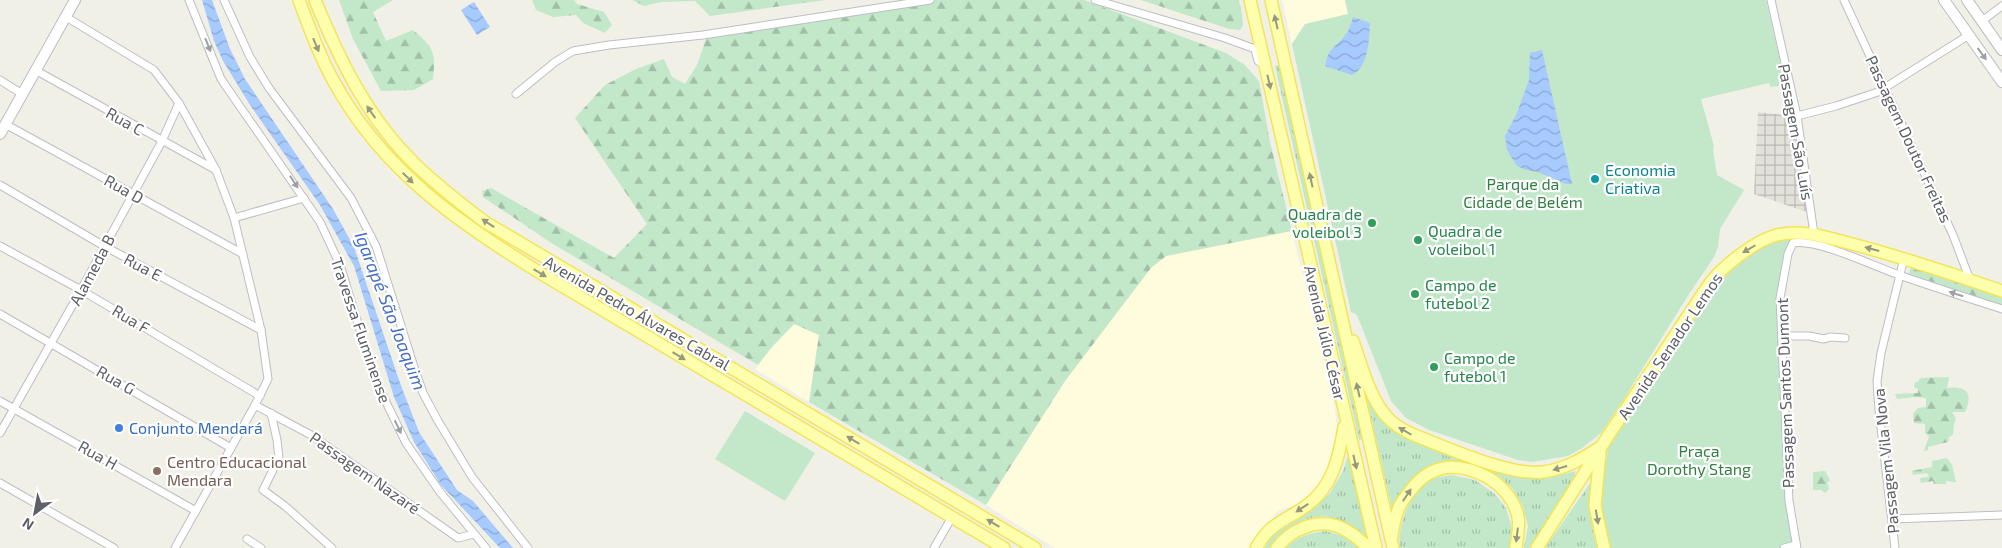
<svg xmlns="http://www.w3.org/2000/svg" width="2002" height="548" font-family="'Exo 2',sans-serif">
<defs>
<pattern id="industrial-grid" width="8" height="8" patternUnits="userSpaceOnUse" patternTransform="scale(1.25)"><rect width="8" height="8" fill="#e2e1da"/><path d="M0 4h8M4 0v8" fill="none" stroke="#babab5"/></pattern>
<pattern id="grass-tufts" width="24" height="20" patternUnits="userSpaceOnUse" patternTransform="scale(1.25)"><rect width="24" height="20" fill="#c2e8c9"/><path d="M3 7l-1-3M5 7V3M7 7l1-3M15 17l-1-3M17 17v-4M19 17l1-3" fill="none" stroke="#a1bfa7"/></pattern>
<pattern id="forest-firs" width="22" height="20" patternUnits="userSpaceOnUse" patternTransform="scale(1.25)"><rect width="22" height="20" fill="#c2e8c9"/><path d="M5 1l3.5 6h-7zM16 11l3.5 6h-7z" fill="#a1bfa7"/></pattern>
<pattern id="water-waves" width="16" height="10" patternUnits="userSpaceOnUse" patternTransform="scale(1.25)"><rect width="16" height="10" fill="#a7caff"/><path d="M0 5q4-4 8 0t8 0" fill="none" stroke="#8ba7d2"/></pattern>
</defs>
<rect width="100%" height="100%" fill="#f0f0e6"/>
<g fill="#fefcdd">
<polygon points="1282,0 1345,0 1348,14 1305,24 1292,44"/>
<polygon points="1292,231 1334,402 1338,436 1331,464 1317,486 1302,503 1278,511 1253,542 1251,548 1055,548 986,505 1065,381 1150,268 1166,256"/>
<polygon points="794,324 819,335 809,402 756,370 758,365 772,347"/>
</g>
<polygon fill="url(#industrial-grid)" points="1758,112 1793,116 1807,212 1754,194"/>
<g fill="url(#grass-tufts)">
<polygon points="1279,65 1363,439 1359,440 1275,66"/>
<path d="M1366 395C1374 405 1381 416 1390 425 1413 447 1510 480 1542 479 1552 478 1565 474 1575 471V476L1535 541 1529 548H1524L1528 526 1523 507 1513 489 1499 476 1479 467 1447 461 1430 465 1410 483 1392 510Z"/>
<path d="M1349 452 1369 540C1358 531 1344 520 1329 517 1307 513 1280 530 1270 548H1265L1272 535 1311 511 1330 493 1343 471Z"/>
<path d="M1452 475 1475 480 1495 494 1506 508 1512 528 1509 548H1400C1396 530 1411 487 1429 480 1436 477 1445 476 1452 475Z"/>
<polygon points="1590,483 1593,532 1597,548 1545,548"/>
<path d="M1326 531 1343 536 1359 548H1286C1297 536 1310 533 1326 531Z"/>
</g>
<g fill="url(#forest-firs)">
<path d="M339 0H393L373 12 386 41 413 30C434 48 436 52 433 79L414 90 381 91 353 39Z"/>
<polygon points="532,0 574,0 577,4 604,12 612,25 605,33 583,23 576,15 553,17 536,10"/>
<polygon points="632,0 825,0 710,16 695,1 661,2 644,6"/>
<polygon points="934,0 1084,0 1226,53 1245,65 1259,81 1270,142 1292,231 1166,256 1151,268 1065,381 986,505 809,402 819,335 794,324 772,347 758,365 553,244 483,197 482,191 491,188 614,258 647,224 575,118 605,85 636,69 664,59 672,77 685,84 697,65 706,39"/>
<polygon points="1141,0 1239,0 1242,15 1243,25 1240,30 1229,29"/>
<polygon points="1920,267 2002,294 2002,305 1909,274 1910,269"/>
<path d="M1949 377 1947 388C1966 385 1974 393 1965 412H1952L1956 419 1954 424 1953 435 1949 437 1948 442 1928 447V450L1924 451 1929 436 1925 433V424L1914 423 1913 414 1918 408 1926 407V398L1916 397 1897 399 1895 394 1918 393V389L1914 387 1915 382H1918L1920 378Z"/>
<polygon points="1947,458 1952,465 1956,482 1946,481 1946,484 1934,484 1933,481 1921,483 1920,478 1929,477 1927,473 1913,475 1912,471 1932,467 1932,461"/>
<polygon points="1825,471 1830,480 1827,483 1829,489 1825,493 1821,490 1813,490 1813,472"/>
</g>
<g fill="#c2e8c9">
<polygon points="1345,0 1766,0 1786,85 1770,87 1769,83 1701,99 1714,146 1713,150 1717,175 1744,190 1720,229 1718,247 1714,257 1689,294 1622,402 1601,433 1582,448 1568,456 1532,462 1518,460 1429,430 1406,418 1391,401 1357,315 1351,312 1292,44 1305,24 1348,14"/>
<polygon points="1794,233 1780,298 1789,501 1796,545 1784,548 1605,548 1597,494 1607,458 1608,439 1710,283 1744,252"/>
<polygon points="745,411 815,453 785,501 715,459"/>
</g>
<g fill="url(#water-waves)">
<polygon points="202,0 212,0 230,49 245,79 333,209 354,247 400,383 419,432 457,490 473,501 513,548 500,548 441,485 414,442 394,397 354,266 320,205 250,105 223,61 214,41"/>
<polygon points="474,2 490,27 477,35 461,10"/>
<path d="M1353 17 1370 23C1369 40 1369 66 1352 75L1325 66C1329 48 1332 50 1342 39 1348 33 1351 25 1353 17Z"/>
<polygon points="1542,50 1572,184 1566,184 1538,172 1526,170 1517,166 1507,150 1505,136 1517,113 1529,80 1530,53"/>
</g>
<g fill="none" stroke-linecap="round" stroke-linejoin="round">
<defs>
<g id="street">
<polyline points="189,0 221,79 320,222 340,265 370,362 385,400 406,443 440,492 486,548"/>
<polyline points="224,0 250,57 269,88 351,198 376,246 414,367 423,393 438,421 472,477 528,548"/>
<polyline points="1095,0 1225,38 1255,49 1258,61 1262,63"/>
<polyline points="1771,0 1797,116 1814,234"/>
<polyline points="1844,0 1953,235 1970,280"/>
<polyline points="66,17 154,70 179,103 216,170 234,218 261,330 268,379 255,405 175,548"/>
<polyline points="1982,21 2002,6"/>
<polyline points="35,70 216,170"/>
<polyline points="0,80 22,94"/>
<polyline points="516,94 555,62 573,51 609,45 703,35 930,0"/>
<polyline points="1797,116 1836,106 1878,92 1969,35"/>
<polyline points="5,124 243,254"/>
<polyline points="0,185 104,246 261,330"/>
<polyline points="234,218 304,198"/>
<polyline points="0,246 81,290 260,396"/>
<polyline points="0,314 231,448"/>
<polyline points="1782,336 1809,336 1824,339 1830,337 1845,338"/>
<polyline points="0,401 196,511"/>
<polyline points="255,405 311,435 458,538 474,534"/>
<polyline points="271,413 277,440 279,458 263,490 285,506 332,548"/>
<polyline points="0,433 81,290 162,141 179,103"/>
<polyline points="0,483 114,548"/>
<polyline points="1892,519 2002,515"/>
<polyline points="247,539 261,548"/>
<polyline points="934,548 952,517"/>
<polyline points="1784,548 1796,545"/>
<path d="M1797 548 1789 501 1780 298 1788 254 1793 243C1819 239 1873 266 1899 275 1933 287 1968 298 2002 309"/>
<polyline points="1895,548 1879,410 1877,381 1881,353 1904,258"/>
</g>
<g id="secondary">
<polyline points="1944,0 2002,82"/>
<polyline points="1967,0 2002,50"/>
<polyline points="0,134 75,0"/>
</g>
<g id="primary">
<path d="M299 0C309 27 319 55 333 80 381 169 457 222 542 274L1004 548"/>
<path d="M315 0C340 61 368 119 416 165 438 186 461 204 485 222L1035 548"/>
<polyline points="1250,0 1376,548"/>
<polyline points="1271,0 1393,548"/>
<path d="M1353 341C1361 364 1370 400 1388 418 1395 426 1405 431 1414 435 1448 448 1509 476 1543 472 1565 469 1582 459 1599 448"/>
<polyline points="1600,452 1595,506 1604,548"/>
<path d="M1392 536C1393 529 1394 521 1397 513 1399 505 1405 497 1411 490 1432 462 1460 462 1489 478 1503 487 1515 501 1518 517 1520 527 1517 538 1516 548"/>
<path d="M1256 548C1271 522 1284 522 1306 506 1333 487 1339 457 1344 427"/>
<path d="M1277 548C1290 530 1315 519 1337 526 1349 530 1360 540 1369 548"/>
<path d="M1537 548 1608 436 1710 283C1723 266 1756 240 1777 235 1802 229 1829 238 1852 244 1903 257 1952 274 2002 291"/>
</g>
</defs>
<use href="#street" stroke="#bdbec5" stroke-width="9"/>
<use href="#secondary" stroke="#bbbdc4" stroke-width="12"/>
<use href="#primary" stroke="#f4e45b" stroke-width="14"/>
<use href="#street" stroke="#fff" stroke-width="7"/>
<use href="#secondary" stroke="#fff" stroke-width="10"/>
<use href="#primary" stroke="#feffac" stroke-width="11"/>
</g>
<defs><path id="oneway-solid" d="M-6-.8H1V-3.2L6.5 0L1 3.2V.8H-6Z" transform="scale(1.25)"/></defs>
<g fill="#96987f">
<use href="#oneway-solid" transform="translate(1276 22) rotate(-103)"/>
<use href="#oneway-solid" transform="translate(316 45) rotate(67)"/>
<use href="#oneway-solid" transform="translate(1269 82) rotate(77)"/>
<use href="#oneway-solid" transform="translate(371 112) rotate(-125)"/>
<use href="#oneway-solid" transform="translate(408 178) rotate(45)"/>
<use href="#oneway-solid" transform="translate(1311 180) rotate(-102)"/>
<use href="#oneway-solid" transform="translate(488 223) rotate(-147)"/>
<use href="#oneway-solid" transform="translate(1749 249) rotate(150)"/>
<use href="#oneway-solid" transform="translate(1872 249) rotate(-165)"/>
<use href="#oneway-solid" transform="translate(540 273) rotate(31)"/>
<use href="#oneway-solid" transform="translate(679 356) rotate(31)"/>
<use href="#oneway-solid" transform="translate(1358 390) rotate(-103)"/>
<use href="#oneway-solid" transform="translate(1405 431) rotate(-150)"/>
<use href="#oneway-solid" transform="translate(853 440) rotate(-149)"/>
<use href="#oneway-solid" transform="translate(1355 462) rotate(77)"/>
<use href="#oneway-solid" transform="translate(1560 468) rotate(164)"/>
<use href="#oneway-solid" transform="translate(1407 495) rotate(-56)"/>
<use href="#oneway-solid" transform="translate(1302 508) rotate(147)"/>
<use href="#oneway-solid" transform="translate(1597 517) rotate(81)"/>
<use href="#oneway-solid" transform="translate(993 523) rotate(-149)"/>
<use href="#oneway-solid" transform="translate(1517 535) rotate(97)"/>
</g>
<g fill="#9ea0a4">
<use href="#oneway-solid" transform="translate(208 45) rotate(68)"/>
<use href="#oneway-solid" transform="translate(1982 54) rotate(54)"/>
<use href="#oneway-solid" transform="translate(294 182) rotate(57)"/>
<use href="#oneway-solid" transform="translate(1956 294) rotate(-162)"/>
<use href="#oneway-solid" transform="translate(398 427) rotate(64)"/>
</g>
<circle fill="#0f9aa8" stroke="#fff" stroke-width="2" cx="1595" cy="179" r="5"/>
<g fill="#2e9e5b" stroke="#fff" stroke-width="2">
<circle cx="1372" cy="223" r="5"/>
<circle cx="1418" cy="240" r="5"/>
<circle cx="1415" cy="294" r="5"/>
<circle cx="1434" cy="367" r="5"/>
</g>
<circle fill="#3f7fe0" stroke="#fff" stroke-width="2" cx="119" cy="428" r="5"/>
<circle fill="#8d6e63" stroke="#fff" stroke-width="2" cx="157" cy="471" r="5"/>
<g text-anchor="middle" stroke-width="4.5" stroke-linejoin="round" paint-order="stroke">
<g font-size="16" fill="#5e6067" stroke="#fff">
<text transform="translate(125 121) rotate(29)" y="6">Rua C</text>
<text transform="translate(1796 132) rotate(80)" y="6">Passagem São Luís</text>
<text transform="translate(1909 139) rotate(65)" y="6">Passagem Doutor Freitas</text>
<text transform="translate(124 189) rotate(29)" y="6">Rua D</text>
<text transform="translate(143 267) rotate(28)" y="6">Rua E</text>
<text transform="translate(92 270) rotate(-62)" y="6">Alameda B</text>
<text transform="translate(637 313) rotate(30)" y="6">Avenida Pedro Álvares Cabral</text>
<text transform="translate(131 319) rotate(31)" y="6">Rua F</text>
<text transform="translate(361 330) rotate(71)" y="6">Travessa Fluminense</text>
<text transform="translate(1325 333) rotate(77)" y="6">Avenida Júlio César</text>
<text transform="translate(1670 346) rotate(-56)" y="6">Avenida Senador Lemos</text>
<text transform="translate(116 380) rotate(30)" y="6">Rua G</text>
<text transform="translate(1785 393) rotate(-92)" y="6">Passagem Santos Dumont</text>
<text transform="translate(98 455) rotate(29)" y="6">Rua H</text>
<text transform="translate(1886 461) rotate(-96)" y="6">Passagem Vila Nova</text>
<text transform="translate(365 473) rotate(35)" y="6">Passagem Nazaré</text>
</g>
<g font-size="16" fill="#0d838f" stroke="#fff" text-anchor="start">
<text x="1605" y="176">Economia<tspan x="1605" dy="18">Criativa</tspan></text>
</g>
<g font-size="16" fill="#328143" stroke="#fff">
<text x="1523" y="190">Parque da<tspan x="1523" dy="18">Cidade de Belém</tspan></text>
<text x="1699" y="457">Praça<tspan x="1699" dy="18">Dorothy Stang</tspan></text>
</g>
<g font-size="16" fill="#27864d" stroke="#fff" text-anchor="start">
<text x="1362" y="220" text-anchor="end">Quadra de<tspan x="1362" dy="18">voleibol 3</tspan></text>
<text x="1428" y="237">Quadra de<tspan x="1428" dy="18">voleibol 1</tspan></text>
<text x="1425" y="291">Campo de<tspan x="1425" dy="18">futebol 2</tspan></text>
<text x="1444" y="364">Campo de<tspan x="1444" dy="18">futebol 1</tspan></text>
</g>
<g font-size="16" fill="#366cbe" stroke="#fff" text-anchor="start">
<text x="129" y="434">Conjunto Mendará</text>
</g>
<g font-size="16" fill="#785e54" stroke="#fff" text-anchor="start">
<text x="167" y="468">Centro Educacional<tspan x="167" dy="18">Mendara</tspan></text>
</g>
<g font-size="18" font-style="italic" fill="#466fc6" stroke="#fff">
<text transform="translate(390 311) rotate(69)" y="6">Igarapé São Joaquim</text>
</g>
</g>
<g transform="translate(35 513) rotate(212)" stroke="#ffffff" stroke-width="4" paint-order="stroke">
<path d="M0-4L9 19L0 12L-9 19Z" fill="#5e6067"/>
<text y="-8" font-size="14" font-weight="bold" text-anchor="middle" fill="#5e6067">N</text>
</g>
</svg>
